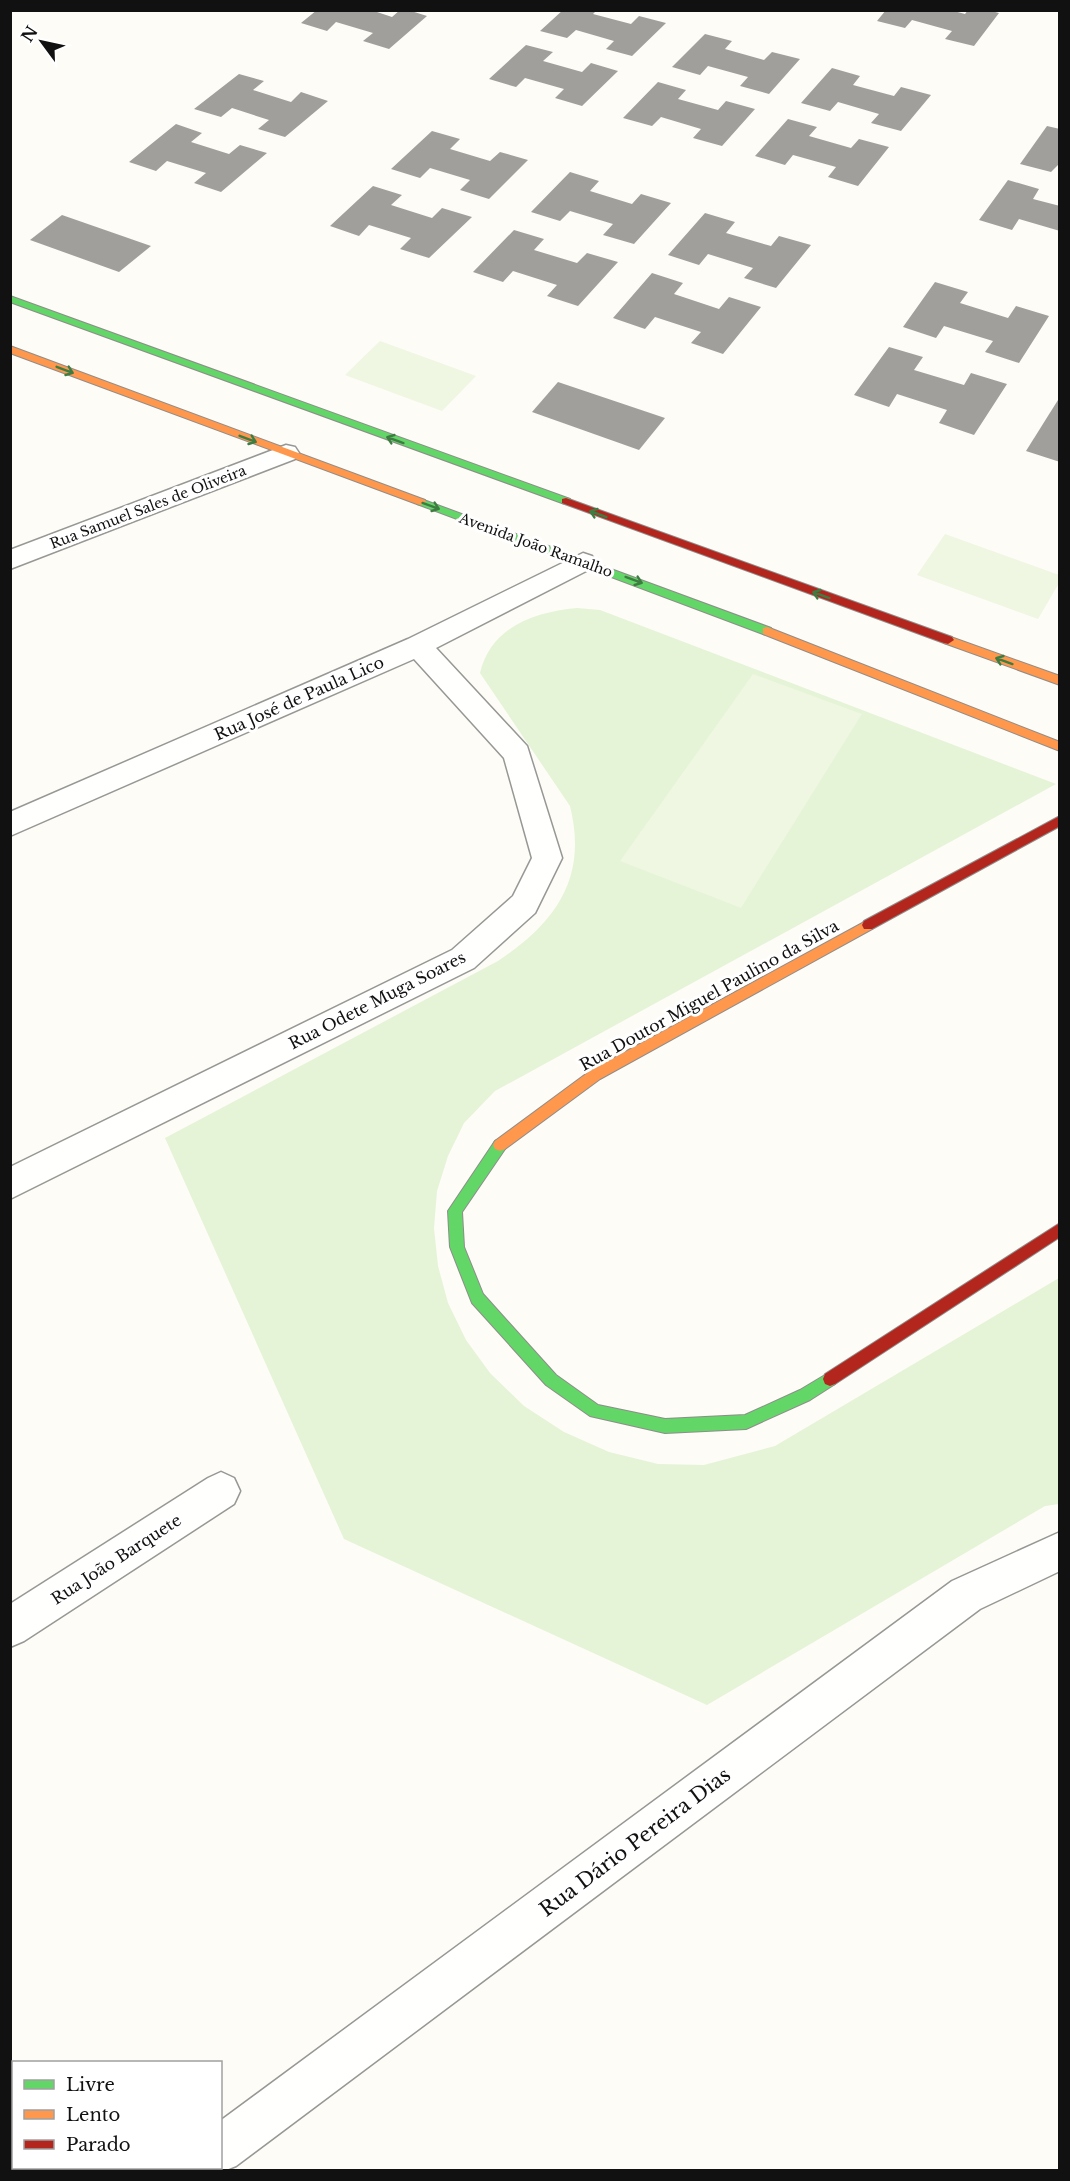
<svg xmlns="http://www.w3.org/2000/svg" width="1070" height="2181" font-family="'Libre Baskerville',serif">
<rect width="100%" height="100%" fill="#fdfcf7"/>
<path fill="#e5f3d7" d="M577 608 600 610 1056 784 495 1091 464 1123 448 1156 437 1191 434 1228 438 1266 448 1303 466 1340 490 1373 524 1406 564 1432 609 1452 658 1464 704 1465 775 1446 1059 1278V1504L1045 1506 707 1705 344 1539 165 1138 498 961C556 922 588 878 570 806L480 673C491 627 534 612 577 608Z"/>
<g fill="#eff6e1">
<polygon points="380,341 476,376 442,411 345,375"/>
<polygon points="945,534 1059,575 1059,583 1038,619 917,575"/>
<polygon points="753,674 862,714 741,908 620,861"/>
</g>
<g fill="#a19f9c">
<polygon points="317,10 371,10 392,17 400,10 408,10 427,16 389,49 363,41 373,33 336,22 327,31 301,23"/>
<polygon points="563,10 597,10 593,14 631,24 639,16 666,23 632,56 606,49 614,41 576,30 567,38 540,31"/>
<polygon points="886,10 950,10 965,14 968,10 988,10 999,13 974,46 945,39 952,31 912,20 905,28 877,21"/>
<polygon points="705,34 732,41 725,49 764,60 772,52 800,59 769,94 740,86 748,77 708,66 700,75 672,67"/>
<polygon points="526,45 553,52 543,61 582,72 591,63 618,71 582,106 555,98 564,89 525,78 516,87 489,79"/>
<polygon points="832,68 860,76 853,85 894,96 901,87 931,95 901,131 871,123 879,114 838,102 830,111 801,103"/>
<polygon points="239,74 264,81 253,90 291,102 301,92 328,101 285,137 258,129 269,120 232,108 221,117 194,109"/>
<polygon points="658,82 686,90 678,99 718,110 726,101 755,109 722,146 693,138 701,129 661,117 652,126 623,118"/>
<polygon points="788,119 817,127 809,136 851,148 859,139 889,147 858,186 828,177 836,167 793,155 785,165 755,156"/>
<polygon points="176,124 202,133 191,142 229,154 240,145 267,153 221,192 194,183 206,173 167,161 156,171 129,162"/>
<polygon points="1047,126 1060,129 1060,163 1051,172 1020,164"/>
<polygon points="432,131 460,139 450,149 490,161 500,152 528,160 489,199 460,190 470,180 430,168 420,178 391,169"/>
<polygon points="570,172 599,181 590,191 632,204 641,194 671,203 634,244 603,235 613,224 570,211 560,221 531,212"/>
<polygon points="1008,180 1039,189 1033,199 1060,206 1060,231 1019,219 1012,230 979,220"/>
<polygon points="373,186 402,195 391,205 432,218 442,208 472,217 429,258 400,249 411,238 369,225 359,236 330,226"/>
<polygon points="705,213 735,222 726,233 771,246 779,236 811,245 776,288 744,278 753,268 708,254 699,265 668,255"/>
<polygon points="62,215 151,246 119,272 30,240"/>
<polygon points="514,230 544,239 534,250 577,263 587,253 618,262 578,306 547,296 557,285 513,271 503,282 473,272"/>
<polygon points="652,273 683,283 674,294 719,309 729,297 761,307 723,354 691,343 701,332 655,317 645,329 613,318"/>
<polygon points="935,282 968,292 960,303 1008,318 1016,306 1049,316 1019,363 985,352 993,341 944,326 936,338 903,327"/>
<polygon points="889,347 923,357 914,370 964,385 971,373 1007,384 974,435 939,423 947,410 897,394 889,407 854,395"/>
<polygon points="558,382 665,418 639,450 532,412"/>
<polygon points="1058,400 1060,400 1060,462 1026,451"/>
</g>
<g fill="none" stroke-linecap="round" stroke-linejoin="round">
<defs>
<g id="street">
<polygon points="286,445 295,447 299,453 295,459 10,569 10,550"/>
<polygon points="583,553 592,556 596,562 592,568 436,648 527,746 562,858 535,913 474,968 10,1199 10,1167 452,950 513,896 532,858 504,758 414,659 10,836 10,812 408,639"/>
<polygon points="221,1472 234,1478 240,1491 234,1504 24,1641 10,1647 10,1604 208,1478"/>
<polygon points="1060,1532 1060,1571 980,1609 236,2166 226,2170 171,2170 172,2168 220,2168 220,2121 952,1581"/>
</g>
<g id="fast">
<polygon points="10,296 570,499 571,501 566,504 562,503 10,302"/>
<polygon points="421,499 771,628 773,631 767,635 763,634 417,504 417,500"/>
<polygon points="500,1139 505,1141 507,1145 505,1149 462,1212 464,1247 483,1294 556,1375 598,1405 665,1419 745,1415 800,1390 830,1372 835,1374 837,1379 835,1384 810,1400 746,1429 665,1433 590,1416 546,1385 472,1303 450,1247 448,1211 495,1141"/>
</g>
<g id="slow">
<polygon points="10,346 425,500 426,502 421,505 417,504 10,353"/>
<polygon points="767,627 1060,742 1060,751 763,634 763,628"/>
<polygon points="948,636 1060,676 1060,685 944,643 942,640"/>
<polygon points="868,920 874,925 872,929 600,1079 505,1149 500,1151 495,1149 493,1145 495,1141 590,1071"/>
</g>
<g id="jam">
<polygon points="566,498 952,637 954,640 948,644 944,643 562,503 562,499"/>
<polygon points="1060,816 1060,826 872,929 864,929 862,925 864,921"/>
<polygon points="1060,1223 1060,1237 835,1384 830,1386 825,1384 823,1379 825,1374"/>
</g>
</defs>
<use href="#street" stroke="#979795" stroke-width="3"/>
<use href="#fast" stroke="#8e8d8b" stroke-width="2"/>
<use href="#slow" stroke="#8e8d8b" stroke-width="2"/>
<use href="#jam" stroke="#8e8d8b" stroke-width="2"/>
<use href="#street" fill="#fffffe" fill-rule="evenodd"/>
<use href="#fast" fill="#63d668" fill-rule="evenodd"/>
<use href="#slow" fill="#ff974d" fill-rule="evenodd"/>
<use href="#jam" fill="#b3261e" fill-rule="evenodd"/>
</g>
<defs><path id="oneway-shaft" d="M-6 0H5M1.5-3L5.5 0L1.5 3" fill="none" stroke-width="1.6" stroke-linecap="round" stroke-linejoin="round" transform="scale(1.5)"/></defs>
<g stroke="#3e7d41">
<use href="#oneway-shaft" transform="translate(65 370) rotate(21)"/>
<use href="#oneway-shaft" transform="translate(248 439) rotate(21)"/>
<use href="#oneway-shaft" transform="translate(395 440) rotate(-160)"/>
<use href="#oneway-shaft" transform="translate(431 506) rotate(20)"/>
<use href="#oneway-shaft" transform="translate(598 514) rotate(-160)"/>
<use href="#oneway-shaft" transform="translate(634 580) rotate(20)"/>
<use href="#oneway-shaft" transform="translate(821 595) rotate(-160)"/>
<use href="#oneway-shaft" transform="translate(1004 661) rotate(-160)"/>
</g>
<g text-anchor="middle" stroke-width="6" stroke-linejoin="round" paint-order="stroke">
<g font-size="14" fill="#111" stroke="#fff">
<text transform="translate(148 507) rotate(-21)" y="5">Rua Samuel Sales de Oliveira</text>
<text transform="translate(536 545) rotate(20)" y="5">Avenida João Ramalho</text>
</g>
<g font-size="16" fill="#111" stroke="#fff">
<text transform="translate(299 698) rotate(-24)" y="6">Rua José de Paula Lico</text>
<text transform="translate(709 995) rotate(-29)" y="6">Rua Doutor Miguel Paulino da Silva</text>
<text transform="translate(377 1000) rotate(-27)" y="6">Rua Odete Muga Soares</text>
<text transform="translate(116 1559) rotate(-33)" y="6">Rua João Barquete</text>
</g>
<g font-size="20" fill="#111" stroke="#fff">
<text transform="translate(635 1842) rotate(-37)" y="7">Rua Dário Pereira Dias</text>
</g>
</g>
<rect width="1070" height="2181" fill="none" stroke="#111111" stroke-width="24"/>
<rect x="12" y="2061" width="210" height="108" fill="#ffffff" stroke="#a0a0a0" stroke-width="1.5"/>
<rect x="24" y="2080" width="30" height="9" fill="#63d668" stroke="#a0a0a0" stroke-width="1.5"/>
<text x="66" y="2091" font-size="18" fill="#111111">Livre</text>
<rect x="24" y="2110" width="30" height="9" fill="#ff974d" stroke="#a0a0a0" stroke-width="1.5"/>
<text x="66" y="2121" font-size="18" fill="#111111">Lento</text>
<rect x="24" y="2140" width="30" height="9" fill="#b3261e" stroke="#a0a0a0" stroke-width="1.5"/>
<text x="66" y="2151" font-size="18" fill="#111111">Parado</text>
<g transform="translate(42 42) rotate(303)" stroke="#ffffff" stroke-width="4.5" paint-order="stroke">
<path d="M0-4.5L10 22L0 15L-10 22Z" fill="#111111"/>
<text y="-9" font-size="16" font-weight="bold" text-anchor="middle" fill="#111111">N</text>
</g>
</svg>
